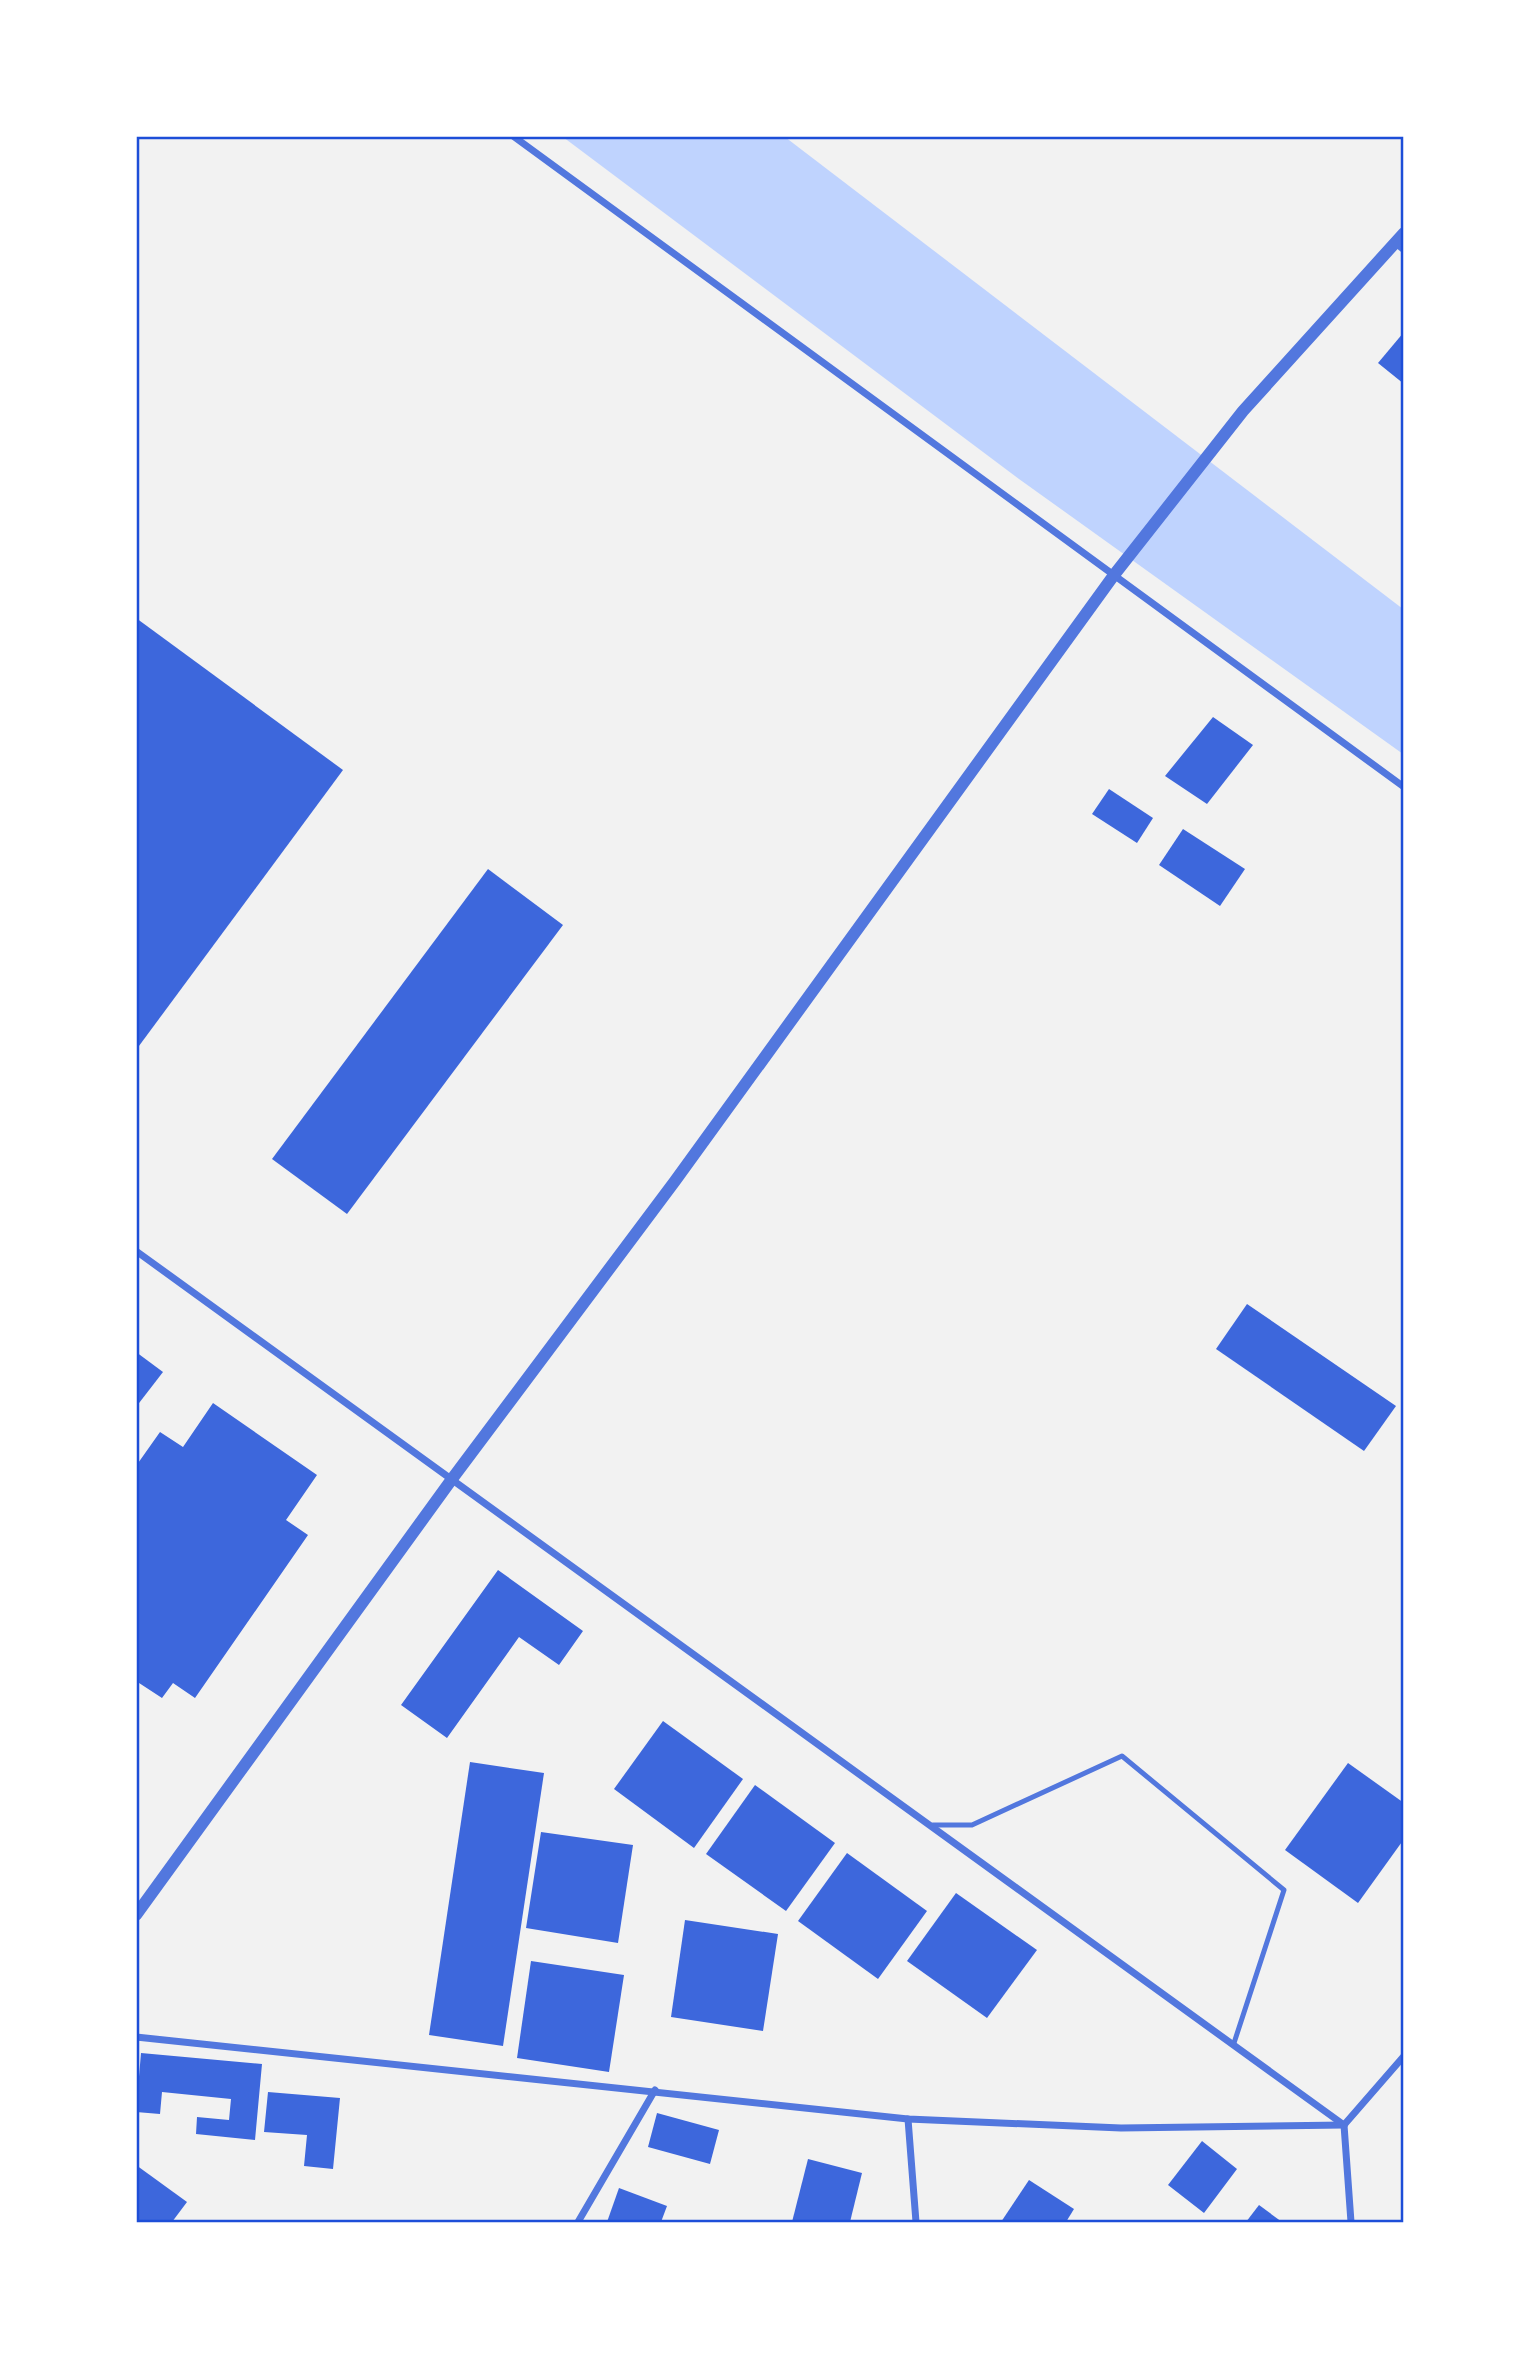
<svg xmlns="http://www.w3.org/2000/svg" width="1540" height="2359" font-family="Inter,sans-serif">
<rect width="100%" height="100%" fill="#f2f2f2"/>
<polygon fill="#bfd3fe" points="563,137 785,137 1403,609 1403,754 1019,479"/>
<g fill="#3d67dc">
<polygon points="1404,332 1404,384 1378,363"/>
<polygon points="136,618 343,770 136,1050"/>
<polygon points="1213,717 1253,745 1207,804 1165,776"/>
<polygon points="1109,789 1153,818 1137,843 1092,814"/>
<polygon points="1183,829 1245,869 1220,906 1159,865"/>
<polygon points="488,869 563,925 347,1214 272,1159"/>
<polygon points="1247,1304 1396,1406 1364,1451 1216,1349"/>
<polygon points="136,1352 163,1372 136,1407"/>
<polygon points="213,1403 317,1475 286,1520 308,1535 195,1698 173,1683 162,1698 136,1681 136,1466 160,1432 183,1447"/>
<polygon points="498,1570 583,1631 559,1665 519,1637 447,1738 401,1705"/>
<polygon points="663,1721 743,1779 694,1848 614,1789"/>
<polygon points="470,1762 544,1773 503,2046 429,2035"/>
<polygon points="1348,1763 1404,1803 1404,1839 1358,1903 1285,1850"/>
<polygon points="755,1785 835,1843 786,1911 706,1854"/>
<polygon points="541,1832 633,1845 618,1943 526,1928"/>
<polygon points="847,1853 927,1911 878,1979 798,1921"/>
<polygon points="956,1893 1037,1950 987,2018 907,1961"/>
<polygon points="685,1920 778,1934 763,2031 671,2017"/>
<polygon points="531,1961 624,1975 609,2072 517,2058"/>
<polygon points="141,2053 262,2064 255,2140 196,2134 197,2117 229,2120 231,2099 162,2092 160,2114 136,2112"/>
<polygon points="268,2092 340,2098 333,2169 304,2166 307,2135 264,2132"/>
<polygon points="657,2113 719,2130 710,2164 648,2147"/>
<polygon points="1202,2141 1237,2169 1204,2213 1168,2185"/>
<polygon points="808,2159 862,2173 850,2222 792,2222"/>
<polygon points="136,2165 187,2202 172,2222 136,2222"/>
<polygon points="1029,2180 1074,2209 1066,2222 1001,2222"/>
<polygon points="619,2188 667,2206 661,2222 607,2222"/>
<polygon points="1259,2205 1282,2222 1246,2222"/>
</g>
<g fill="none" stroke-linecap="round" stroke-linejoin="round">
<g stroke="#5277de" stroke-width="5">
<polyline points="1394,243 1404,251"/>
<polyline points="933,1825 972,1825 1122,1756 1284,1890 1234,2043"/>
</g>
<g stroke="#5277de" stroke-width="7">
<polyline points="513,136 1404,787"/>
<polyline points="136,1251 1344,2125"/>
<polyline points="136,2037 908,2119 1121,2128 1344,2125"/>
<polyline points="908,2119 916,2222"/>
<polyline points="1344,2125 1351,2222"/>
<polyline points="1344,2125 1404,2056"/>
<polyline points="578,2222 655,2090"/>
</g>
<polyline stroke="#5277de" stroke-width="12" points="136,1915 452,1479 675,1181 1114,575 1243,411 1404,233"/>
</g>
<rect width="1540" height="2359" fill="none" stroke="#ffffff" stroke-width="276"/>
<rect x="138" y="138" width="1264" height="2083" fill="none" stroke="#1d4ed8" stroke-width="2.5"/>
</svg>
